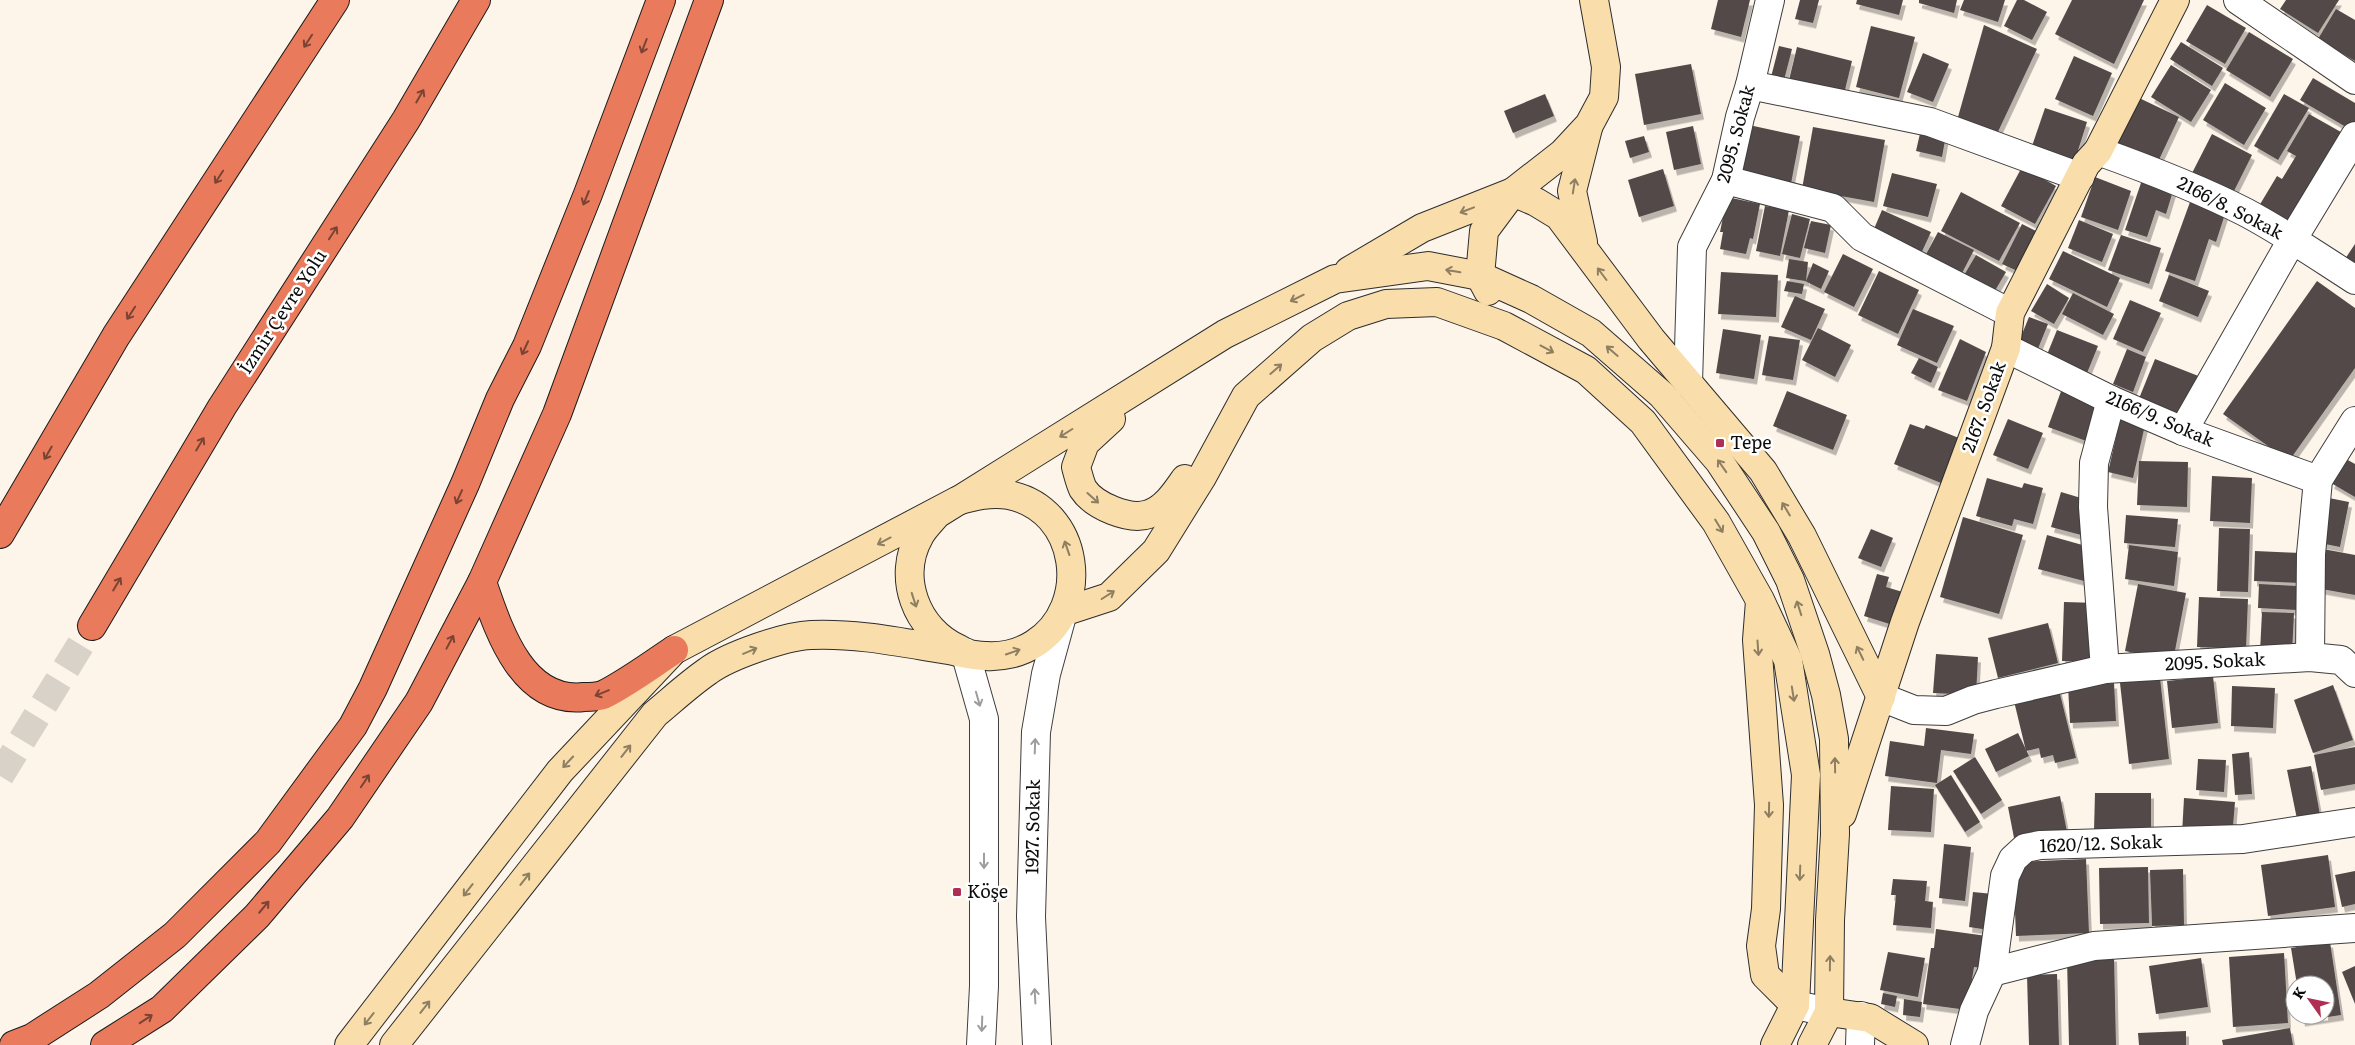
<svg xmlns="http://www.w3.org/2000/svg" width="2355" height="1045" font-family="Literata,serif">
<defs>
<filter id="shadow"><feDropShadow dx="3" dy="5.5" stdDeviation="0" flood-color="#0004"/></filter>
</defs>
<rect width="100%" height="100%" fill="#fdf5ea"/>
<g fill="#524a48" filter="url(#shadow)">
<polygon points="1718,0 1750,0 1741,37 1711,29"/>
<polygon points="1800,0 1819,0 1813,23 1795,19"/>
<polygon points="1857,0 1903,0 1899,15 1856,4"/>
<polygon points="1919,0 1957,0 1954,13 1919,3"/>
<polygon points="1964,0 2005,0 1998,22 1960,10"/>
<polygon points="2017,0 2024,0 2047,12 2032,40 2004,26"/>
<polygon points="2072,0 2144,0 2114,64 2055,34"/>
<polygon points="2286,0 2339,0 2318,33 2280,9"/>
<polygon points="2207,5 2246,28 2225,64 2186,41"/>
<polygon points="2336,9 2355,20 2355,61 2318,39"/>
<polygon points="1984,25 2037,49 1996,136 1958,117"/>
<polygon points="1871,26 1915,37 1899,98 1856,87"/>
<polygon points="2249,32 2293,59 2270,97 2226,70"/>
<polygon points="2181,42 2223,68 2212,86 2170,59"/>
<polygon points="1779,46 1792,49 1783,84 1770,81"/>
<polygon points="1797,47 1852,61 1843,98 1788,84"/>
<polygon points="1923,53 1949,64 1933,102 1907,92"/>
<polygon points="2074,56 2112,73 2093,116 2055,99"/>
<polygon points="1691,64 1701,114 1644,125 1635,74"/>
<polygon points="2171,65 2211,90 2191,122 2151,97"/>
<polygon points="2313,78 2355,103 2355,122 2351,130 2300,100"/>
<polygon points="2225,83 2266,108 2244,145 2203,120"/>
<polygon points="1545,94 1554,116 1513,133 1504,111"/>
<polygon points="2284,94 2309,108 2278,160 2254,146"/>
<polygon points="2137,97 2179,117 2157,164 2114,144"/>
<polygon points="2045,108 2087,122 2074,163 2031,149"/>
<polygon points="2309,114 2348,136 2293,232 2256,211 2277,176 2282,179 2296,156 2287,151"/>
<polygon points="1749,125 1800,136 1790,189 1738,178"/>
<polygon points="1693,126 1701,164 1674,170 1666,132"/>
<polygon points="1813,127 1885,140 1874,202 1802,189"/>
<polygon points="1921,129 1946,135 1942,157 1916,151"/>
<polygon points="2212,134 2252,155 2230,199 2189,179"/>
<polygon points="1644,136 1649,152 1630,158 1625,141"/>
<polygon points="2022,167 2056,186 2035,224 2001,206"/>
<polygon points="1663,169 1674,206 1639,217 1628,180"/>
<polygon points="1892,173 1937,184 1928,217 1883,206"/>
<polygon points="2095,177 2131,191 2118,230 2081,217"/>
<polygon points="2142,180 2173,191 2166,214 2156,210 2147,237 2125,230"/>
<polygon points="1961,192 2020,223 1999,261 1941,231"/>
<polygon points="1727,197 1760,204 1753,239 1750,238 1746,254 1720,249 1723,232 1720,232"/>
<polygon points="2190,202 2225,214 2216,242 2209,239 2195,281 2165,271"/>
<polygon points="1765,206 1789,210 1780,256 1756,251"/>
<polygon points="1882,210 1931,232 1919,258 1871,236"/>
<polygon points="1792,214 1810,219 1800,258 1782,254"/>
<polygon points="2079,220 2113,234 2102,262 2068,248"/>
<polygon points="1811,221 1831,225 1825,253 1804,248"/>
<polygon points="2022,224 2042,234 2022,273 2002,264"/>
<polygon points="1938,232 1974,250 1961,275 1925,256"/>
<polygon points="2121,235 2161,248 2149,284 2108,270"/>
<polygon points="2355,244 2355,265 2345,259"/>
<polygon points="2063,251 2120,278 2107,307 2049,279"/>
<polygon points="1843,254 1873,269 1854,307 1824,292"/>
<polygon points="1976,255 2006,272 1993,294 1963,277"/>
<polygon points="1789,259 1808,262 1806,281 1813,263 1829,271 1821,289 1805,281 1786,278"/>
<polygon points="1879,271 1919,290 1898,334 1858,315"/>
<polygon points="1721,272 1778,275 1776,317 1718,314"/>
<polygon points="2169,275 2209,291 2198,317 2159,301"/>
<polygon points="1787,281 1804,284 1802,294 1784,291"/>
<polygon points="2317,281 2355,308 2355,368 2289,461 2223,414"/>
<polygon points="2047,284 2069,298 2054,324 2031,311"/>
<polygon points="2073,293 2114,314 2103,335 2062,314"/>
<polygon points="1795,296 1825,309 1811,340 1781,327"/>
<polygon points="2130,300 2161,313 2143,352 2113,339"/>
<polygon points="1913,309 1954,326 1937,363 1897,345"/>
<polygon points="2029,317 2048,324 2037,351 2018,344"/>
<polygon points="1818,328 1851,345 1835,377 1802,360"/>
<polygon points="1723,329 1761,335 1754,379 1716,373"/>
<polygon points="2057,330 2098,346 2087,373 2046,357"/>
<polygon points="1769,336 1800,340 1793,380 1762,375"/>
<polygon points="1960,339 1986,352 1967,401 1938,390"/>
<polygon points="2127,349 2146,357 2133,392 2113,384"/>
<polygon points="1919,358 1938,367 1931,383 1911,373"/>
<polygon points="2155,359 2201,377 2184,420 2138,401"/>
<polygon points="2063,386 2104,401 2089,442 2048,427"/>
<polygon points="1787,391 1847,415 1833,450 1773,426"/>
<polygon points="2008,419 2043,433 2028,469 1993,455"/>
<polygon points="2120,420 2145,425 2133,478 2108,472"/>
<polygon points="1910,424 1924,429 1926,425 1959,438 1941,483 1894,464"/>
<polygon points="2346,459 2355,464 2355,497 2331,483"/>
<polygon points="2139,461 2188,462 2187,507 2137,505"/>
<polygon points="2212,476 2252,478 2250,523 2210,521"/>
<polygon points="1987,478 2022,488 2024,483 2043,488 2033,524 2014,519 2012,526 1976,516"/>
<polygon points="2061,492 2091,501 2081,535 2051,527"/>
<polygon points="2324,497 2349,502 2340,547 2315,542"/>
<polygon points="2126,515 2178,519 2175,547 2124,543"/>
<polygon points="1963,517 2023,535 1999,614 1940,597"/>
<polygon points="2219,528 2250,529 2248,592 2217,591"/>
<polygon points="1871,529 1893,538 1881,567 1858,558"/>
<polygon points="2047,535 2093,548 2084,581 2038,569"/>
<polygon points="2129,545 2178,552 2174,586 2125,579"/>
<polygon points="2323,549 2355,555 2355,595 2316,588"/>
<polygon points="2255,551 2302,553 2301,583 2254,581"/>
<polygon points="1877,574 1889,577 1886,587 1906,593 1896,626 1864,616"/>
<polygon points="2138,584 2186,593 2173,661 2125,651"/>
<polygon points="2259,584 2298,586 2297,610 2258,608"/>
<polygon points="2199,597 2248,599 2246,649 2197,647"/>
<polygon points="2064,602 2099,603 2097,662 2062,661"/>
<polygon points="2262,612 2294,613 2292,653 2260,652"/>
<polygon points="2048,623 2058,663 1998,678 1988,638"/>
<polygon points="1936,654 1978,657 1976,695 1933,693"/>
<polygon points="2159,669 2169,759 2129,764 2119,674"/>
<polygon points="2213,676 2218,723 2172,728 2167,681"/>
<polygon points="2114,683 2116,721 2070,723 2068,686"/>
<polygon points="2333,685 2353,740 2313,753 2294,700"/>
<polygon points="2058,686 2076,758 2055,763 2053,755 2041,758 2039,748 2026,751 2013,697"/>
<polygon points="2232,686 2275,688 2273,728 2231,726"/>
<polygon points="1926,728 1974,734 1971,754 1941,750 1937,783 1885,776 1890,741 1924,746"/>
<polygon points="2018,733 2029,756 1996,772 1985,749"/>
<polygon points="2355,747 2355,784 2321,790 2314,755"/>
<polygon points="2249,752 2252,794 2235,795 2232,754"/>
<polygon points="1975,757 2002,800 1981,814 1953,771"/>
<polygon points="2198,759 2226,760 2224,792 2196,790"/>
<polygon points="2311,766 2321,820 2298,824 2287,770"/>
<polygon points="1951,775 1980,822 1965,832 1935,785"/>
<polygon points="1891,786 1934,789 1931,832 1888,830"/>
<polygon points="2095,793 2151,793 2151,831 2094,831"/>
<polygon points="2060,796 2067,832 2015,843 2008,807"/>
<polygon points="2184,798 2235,802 2232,838 2182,834"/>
<polygon points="1944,844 1971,847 1965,901 1939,898"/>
<polygon points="2328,855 2335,907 2268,916 2261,865"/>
<polygon points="2086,859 2089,933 2016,936 2013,862"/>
<polygon points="2148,867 2149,923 2100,924 2099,868"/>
<polygon points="2183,869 2184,925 2152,926 2150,870"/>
<polygon points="2355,871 2355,904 2342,907 2335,875"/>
<polygon points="1893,879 1927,881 1925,901 1933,902 1931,928 1893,925 1896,895 1891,895"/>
<polygon points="1973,892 1993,894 1989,930 1969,927"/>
<polygon points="1936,929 1994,937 1989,969 1974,967 1967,1010 1923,1004 1931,948 1934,948"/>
<polygon points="2330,942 2341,1015 2302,1021 2301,1015 2325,1015 2325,985 2297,985 2291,948"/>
<polygon points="1888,952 1925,958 1918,997 1880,990"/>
<polygon points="2284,953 2288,1023 2233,1027 2229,957"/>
<polygon points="2114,956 2116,1045 2069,1045 2067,957"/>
<polygon points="2201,958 2208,1007 2156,1014 2149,966"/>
<polygon points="2355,966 2355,1004 2342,972"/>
<polygon points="2057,974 2059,1045 2029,1045 2027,975"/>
<polygon points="1883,993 1897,996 1895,1007 1881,1004"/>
<polygon points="1904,999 1922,1002 1920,1017 1903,1015"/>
<polygon points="2290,1028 2293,1045 2223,1045 2222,1040"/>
<polygon points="2186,1031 2186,1045 2139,1045 2138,1033"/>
</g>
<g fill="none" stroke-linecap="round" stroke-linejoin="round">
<polyline stroke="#d9d2c9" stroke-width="28" stroke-dasharray="28 14" stroke-linecap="butt" points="0,776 92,626"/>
<defs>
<g id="minor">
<polyline points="2238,0 2355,80"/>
<polyline points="1750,85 1930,122 2080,177"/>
<path d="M2098 151C2148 169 2198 188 2245 212 2283 232 2319 257 2355 280"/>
<polyline points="1726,180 1833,208 1862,237 2010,313"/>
<polyline points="2006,348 2111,400 2183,431 2318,480"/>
<polyline points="1688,383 1692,247 1726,180 1740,117 1750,85 1770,0"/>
<polyline points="2183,431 2292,240 2355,136"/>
<polyline points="2310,657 2311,554 2318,480 2355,421"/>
<polyline points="2105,669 2093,507 2094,463 2111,400"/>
<polyline points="1881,697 1914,710 1946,711 1973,700 1996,694 2105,669 2310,657 2341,660 2355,673"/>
<polyline points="1992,972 2094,946 2355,928"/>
<polyline points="1795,1005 1829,1012"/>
<polyline points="1860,1045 1861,1016"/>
<polyline points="1965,1045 1974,1011 1992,972 2005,876 2013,859 2025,848 2040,845 2243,839 2355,822"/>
</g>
<g id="tertiary">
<polyline points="965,652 984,719 984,986 981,1045"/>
<polyline points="1037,1045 1031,917 1036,732 1046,674 1063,612"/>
</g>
<g id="secondary">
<polyline points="1583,242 1572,191 1588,128"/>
<polyline points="1349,271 1422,228 1513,192 1536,202 1559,216 1651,339 1763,471 1802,536 1881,697"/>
<polyline points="1488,291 1480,276 1484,231 1513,192 1563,153 1589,125 1604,97 1606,67 1594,0"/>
<path d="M1111 419 1085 443 1076 467C1078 474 1080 483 1083 489 1094 506 1130 521 1149 514 1165 509 1176 492 1185 479"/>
<polyline points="1760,601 1757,640 1769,805 1766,909 1761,946 1765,975 1795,1005"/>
<polyline points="1063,612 1109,597 1156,551 1202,477 1246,396 1312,338 1348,316 1386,304 1437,302 1504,326 1586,370 1643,422 1716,522 1760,600 1788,660 1806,775 1795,1005 1775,1045"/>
<path d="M959 649C916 630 896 577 920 535 924 528 931 521 937 514L1225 334 1335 279 1428 266 1480 276 1531 299 1591 333 1662 395 1719 461 1766 532 1790 580 1815 654 1826 695 1834 739 1835 834 1830 920 1829 1012 1812 1045"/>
<polyline points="1842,814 1905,622 2006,348 2010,313 2086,164 2098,151 2175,0"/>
<polyline points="1829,1012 1870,1018 1914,1045"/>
<path d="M349 1045 560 771 674 650 957 501C975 496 990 492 1009 495 1080 509 1093 607 1034 644 1020 653 1002 657 986 656 972 656 956 651 942 649 899 642 855 633 811 635 785 636 728 656 708 671 689 684 672 700 655 714L394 1045"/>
</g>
<g id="motorway">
<polyline points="0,534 116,336 335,0"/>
<path d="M482 582C498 628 521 704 584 697 590 697 597 697 603 695 627 683 651 665 674 650"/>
<polyline points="92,626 222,407 406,120 476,0"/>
<polyline points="14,1045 32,1038 99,995 175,935 268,842 353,726 373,688 465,484 500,399 527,346 588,194 661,0"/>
<polyline points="105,1045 162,1009 257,916 340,818 419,702 482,582 557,414 709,0"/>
</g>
</defs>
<use href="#minor" stroke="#3e3e3e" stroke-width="30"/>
<use href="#tertiary" stroke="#3e3e3e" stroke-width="30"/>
<use href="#secondary" stroke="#2d2d2d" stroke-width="30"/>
<use href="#motorway" stroke="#1c1c1c" stroke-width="30"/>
<use href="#minor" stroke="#fff" stroke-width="28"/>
<use href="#tertiary" stroke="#fff" stroke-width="28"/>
<use href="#secondary" stroke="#f9ddaa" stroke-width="28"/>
<use href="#motorway" stroke="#e97b5c" stroke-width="28"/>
</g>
<defs><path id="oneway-shaft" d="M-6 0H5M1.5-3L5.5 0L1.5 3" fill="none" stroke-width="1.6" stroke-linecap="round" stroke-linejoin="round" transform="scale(1.25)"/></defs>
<g stroke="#7a4334">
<use href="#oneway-shaft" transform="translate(308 41) rotate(123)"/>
<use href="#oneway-shaft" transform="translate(644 46) rotate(111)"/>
<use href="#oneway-shaft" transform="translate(420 96) rotate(-60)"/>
<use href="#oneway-shaft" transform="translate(219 177) rotate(123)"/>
<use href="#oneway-shaft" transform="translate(586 198) rotate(112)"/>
<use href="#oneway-shaft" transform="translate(333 233) rotate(-57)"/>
<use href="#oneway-shaft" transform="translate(131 313) rotate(123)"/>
<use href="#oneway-shaft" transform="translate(525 348) rotate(115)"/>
<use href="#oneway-shaft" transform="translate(200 444) rotate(-59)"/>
<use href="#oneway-shaft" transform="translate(48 453) rotate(120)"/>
<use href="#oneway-shaft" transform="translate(459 497) rotate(114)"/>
<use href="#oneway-shaft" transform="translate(117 584) rotate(-59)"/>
<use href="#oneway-shaft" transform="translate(450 642) rotate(-62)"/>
<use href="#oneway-shaft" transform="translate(602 693) rotate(158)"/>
<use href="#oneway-shaft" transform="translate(365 781) rotate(-56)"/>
<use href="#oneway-shaft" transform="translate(264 907) rotate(-50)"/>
<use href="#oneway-shaft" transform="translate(146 1019) rotate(-33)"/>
</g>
<g stroke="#8e7e62">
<use href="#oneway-shaft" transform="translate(1574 186) rotate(-81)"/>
<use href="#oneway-shaft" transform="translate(1467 210) rotate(159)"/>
<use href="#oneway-shaft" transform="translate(1453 271) rotate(-170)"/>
<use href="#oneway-shaft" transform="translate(1602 274) rotate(-127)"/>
<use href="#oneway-shaft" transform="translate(1297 298) rotate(154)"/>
<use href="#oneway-shaft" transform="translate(1547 349) rotate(28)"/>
<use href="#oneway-shaft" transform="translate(1612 351) rotate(-139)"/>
<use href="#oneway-shaft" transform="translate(1276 369) rotate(-41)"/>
<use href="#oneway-shaft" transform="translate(1066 433) rotate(148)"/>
<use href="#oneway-shaft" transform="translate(1722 466) rotate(-125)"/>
<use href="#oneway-shaft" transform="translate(1093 498) rotate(42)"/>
<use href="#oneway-shaft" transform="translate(1786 509) rotate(-121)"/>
<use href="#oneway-shaft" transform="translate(1719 526) rotate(59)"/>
<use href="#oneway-shaft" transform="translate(884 541) rotate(152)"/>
<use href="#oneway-shaft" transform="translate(1067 548) rotate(-109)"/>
<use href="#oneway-shaft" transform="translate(1108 595) rotate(-32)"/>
<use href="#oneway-shaft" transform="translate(914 600) rotate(72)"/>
<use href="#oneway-shaft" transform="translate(1799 608) rotate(-108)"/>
<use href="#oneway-shaft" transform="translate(1758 648) rotate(86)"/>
<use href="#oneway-shaft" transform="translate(750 651) rotate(-23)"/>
<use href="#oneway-shaft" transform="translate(1013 652) rotate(-19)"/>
<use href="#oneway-shaft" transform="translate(1860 653) rotate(-116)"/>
<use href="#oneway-shaft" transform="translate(1793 694) rotate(81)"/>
<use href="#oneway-shaft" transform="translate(626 751) rotate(-52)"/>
<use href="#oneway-shaft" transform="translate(568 762) rotate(133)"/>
<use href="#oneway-shaft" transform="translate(1835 765) rotate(-91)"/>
<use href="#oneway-shaft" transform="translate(1769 810) rotate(91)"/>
<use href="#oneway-shaft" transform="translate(1800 873) rotate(92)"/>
<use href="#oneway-shaft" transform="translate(525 879) rotate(-52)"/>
<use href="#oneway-shaft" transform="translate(468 890) rotate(128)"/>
<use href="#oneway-shaft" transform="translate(1830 963) rotate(-89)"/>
<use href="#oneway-shaft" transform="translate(425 1007) rotate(-52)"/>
<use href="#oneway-shaft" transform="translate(369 1019) rotate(128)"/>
</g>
<g stroke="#9d9d9d">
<use href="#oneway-shaft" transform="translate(978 699) rotate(74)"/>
<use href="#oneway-shaft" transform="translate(1035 746) rotate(-88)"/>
<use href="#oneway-shaft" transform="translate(984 861) rotate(90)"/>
<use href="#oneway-shaft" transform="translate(1035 996) rotate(-93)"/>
<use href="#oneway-shaft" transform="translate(982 1024) rotate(92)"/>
</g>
<g fill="#af2e53" stroke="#fff" stroke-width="2">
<rect x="1715" y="438" width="10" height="10" rx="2.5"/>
<rect x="952" y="887" width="10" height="10" rx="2.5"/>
</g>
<g text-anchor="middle" stroke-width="5" stroke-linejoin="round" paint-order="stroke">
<g font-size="18" fill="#0b0b0b" stroke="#fff">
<text transform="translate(1736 134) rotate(-75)" y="6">2095. Sokak</text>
<text transform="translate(2230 208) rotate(27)" y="6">2166/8. Sokak</text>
<text transform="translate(283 312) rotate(-57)" y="6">İzmir Çevre Yolu</text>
<text transform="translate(1984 407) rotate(-70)" y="6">2167. Sokak</text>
<text transform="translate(2160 419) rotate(23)" y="6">2166/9. Sokak</text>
<text transform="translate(2215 662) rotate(-3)" y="6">2095. Sokak</text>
<text transform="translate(1033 827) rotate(-89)" y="6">1927. Sokak</text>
<text transform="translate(2101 844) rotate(-2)" y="6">1620/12. Sokak</text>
</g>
<g font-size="18" fill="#0b0b0b" stroke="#fff" text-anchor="start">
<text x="1730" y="449">Tepe</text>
<text x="967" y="898">Köşe</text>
</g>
</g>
<g transform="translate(2310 1000) rotate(303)"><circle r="24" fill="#ffffff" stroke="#9d9d9d"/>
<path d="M0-4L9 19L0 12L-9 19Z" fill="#af2e53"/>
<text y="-8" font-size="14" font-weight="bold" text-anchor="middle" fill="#0b0b0b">K</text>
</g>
</svg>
